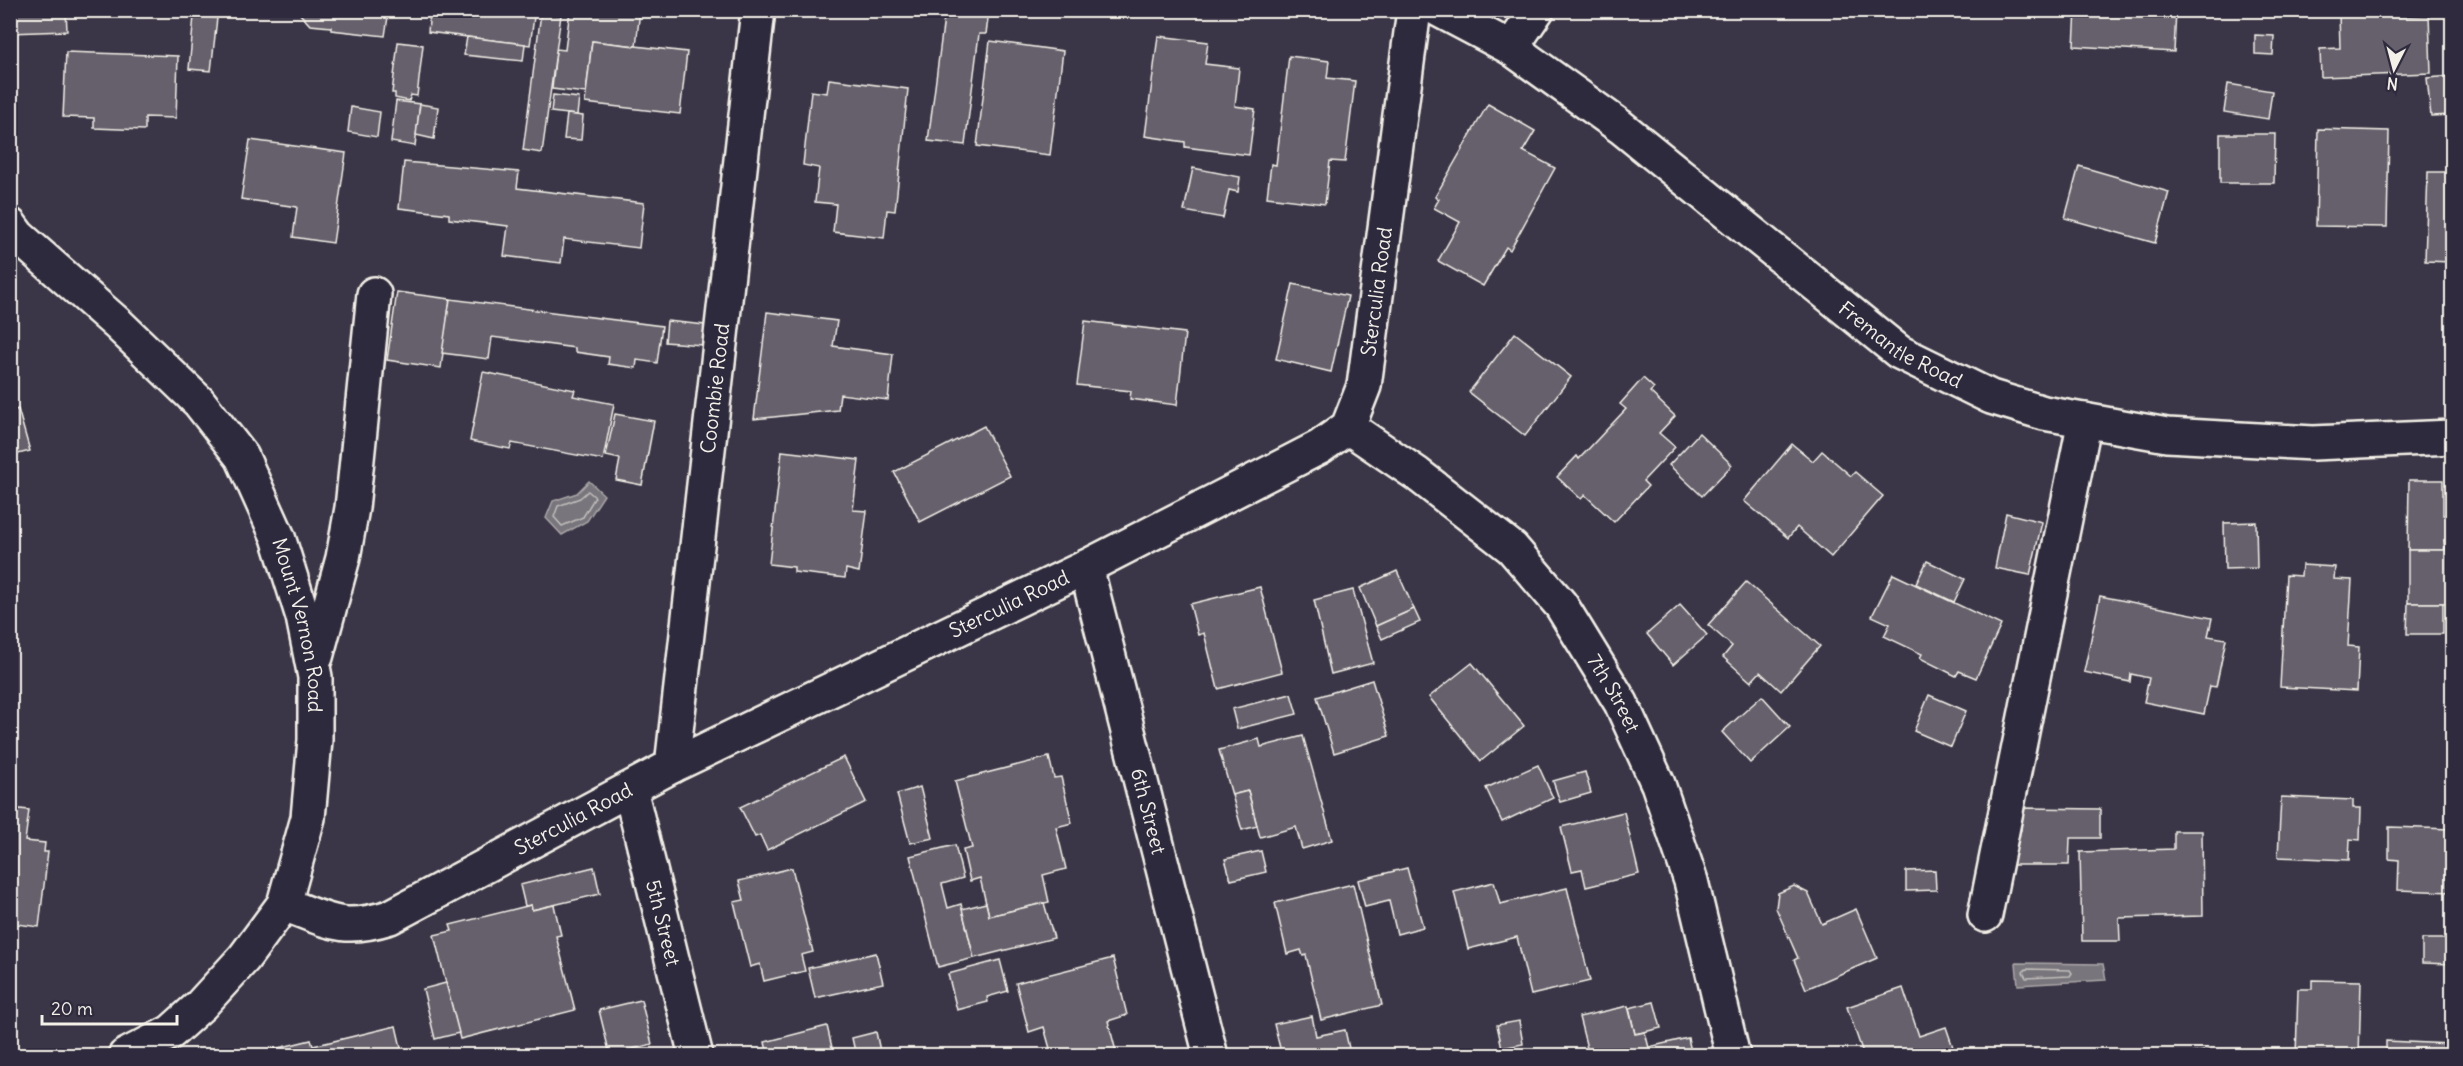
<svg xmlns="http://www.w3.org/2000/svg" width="2463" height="1066" font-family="Delius,sans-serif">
<rect width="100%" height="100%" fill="#3b3647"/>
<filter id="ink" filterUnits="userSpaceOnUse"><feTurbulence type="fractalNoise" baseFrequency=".0167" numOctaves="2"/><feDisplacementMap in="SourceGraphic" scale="12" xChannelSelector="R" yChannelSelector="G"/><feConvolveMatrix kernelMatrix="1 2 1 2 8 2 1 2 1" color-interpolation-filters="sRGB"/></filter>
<g filter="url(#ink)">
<g fill="#78747b" stroke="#aaa6a7" stroke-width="1.5">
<polygon points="589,481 604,495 587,521 562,535 546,518 553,501 577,493"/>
<polygon points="2016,963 2103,964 2106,980 2018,985"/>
</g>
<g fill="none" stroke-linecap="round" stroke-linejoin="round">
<g stroke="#c2bfbc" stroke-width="1.5">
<polygon points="588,491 595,497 583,517 562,526 554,517 558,506 580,498"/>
<polygon points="2026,969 2070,970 2072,973 2070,976 2026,978 2023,972"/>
</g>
</g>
<g fill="#65616c" stroke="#f4f1e8" stroke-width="1.5">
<polygon points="10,10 66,10 67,31 10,33"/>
<polygon points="280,10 389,10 385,36 331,30 331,27 310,25 299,13"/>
<polygon points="430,10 535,10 530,45 428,32"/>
<polygon points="570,10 640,10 636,46 592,41 586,93 552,89 556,49 565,50"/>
<polygon points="945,10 989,10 986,34 979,34 965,145 928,141"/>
<polygon points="2076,10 2176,10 2174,52 2074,46"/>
<polygon points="2387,12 2387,17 2429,15 2431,73 2321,77 2320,49 2340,48 2339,13"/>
<polygon points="541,13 561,15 542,153 523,150"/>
<polygon points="194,16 217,18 211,71 189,69"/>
<polygon points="2255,35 2274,36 2273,55 2255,54"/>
<polygon points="1158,36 1208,42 1205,64 1239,68 1235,106 1255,109 1249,155 1185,147 1185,142 1145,136"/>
<polygon points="467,37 525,44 523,61 464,55"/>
<polygon points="592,41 687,52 680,114 585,103"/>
<polygon points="990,41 1063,51 1050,155 977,146"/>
<polygon points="398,42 423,45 417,96 411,95 409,101 395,98 395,93 392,93"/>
<polygon points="66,52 178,56 176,118 145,117 145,130 94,128 94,118 63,117"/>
<polygon points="1289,56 1329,61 1327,78 1355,81 1345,162 1330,161 1325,204 1267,197 1271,164 1276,165"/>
<polygon points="2452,76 2452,115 2431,116 2427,78"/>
<polygon points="829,79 908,89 895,211 887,210 884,238 833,232 836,204 815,202 819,168 803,165 811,91 827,93"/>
<polygon points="2228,84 2272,91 2268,119 2224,112"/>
<polygon points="553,95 579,98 577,115 551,112"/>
<polygon points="396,101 420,104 415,146 391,142"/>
<polygon points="420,104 438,107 434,139 416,135"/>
<polygon points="1488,104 1535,131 1523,151 1555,168 1510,250 1506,247 1483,286 1438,261 1460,222 1434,208 1439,199 1435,197"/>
<polygon points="351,107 380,112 377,137 348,132"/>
<polygon points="567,114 583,116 581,140 564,139"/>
<polygon points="2318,129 2389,131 2387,227 2316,226"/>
<polygon points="2220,134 2275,134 2274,183 2220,183"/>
<polygon points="250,140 346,153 333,243 293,237 297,207 241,199"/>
<polygon points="404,162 519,172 517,188 644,203 639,248 564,239 561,263 504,256 508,226 449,219 449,214 399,208"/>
<polygon points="2079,166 2169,192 2155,243 2065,218"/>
<polygon points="1193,168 1240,177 1238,192 1229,190 1223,218 1184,211"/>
<polygon points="2428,172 2452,172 2452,262 2425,261"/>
<polygon points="1293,284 1348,296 1331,372 1276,359"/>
<polygon points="397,292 450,299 441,368 387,360"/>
<polygon points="450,299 662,326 657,363 637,360 636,368 608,364 609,357 575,352 575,348 492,337 489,359 442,353"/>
<polygon points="767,312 837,321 833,346 893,354 888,400 840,394 838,410 754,419"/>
<polygon points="667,321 705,325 702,345 665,342"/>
<polygon points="1085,321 1185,333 1177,405 1130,399 1131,391 1077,385"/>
<polygon points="1515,333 1571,377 1525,436 1469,392"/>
<polygon points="483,372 575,390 573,396 614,404 603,460 512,443 510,449 470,441"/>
<polygon points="1643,378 1654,388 1650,392 1675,416 1659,433 1675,447 1643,481 1648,486 1614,522 1585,495 1581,499 1557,477 1577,456 1579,459 1626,409 1620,404"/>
<polygon points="18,409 30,451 10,456 10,412"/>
<polygon points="615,414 654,421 642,485 616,480 620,459 606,456"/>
<polygon points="984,426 1010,476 920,522 894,472"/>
<polygon points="1699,433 1732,465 1702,496 1669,465"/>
<polygon points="1792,444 1813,461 1822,451 1851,476 1855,472 1883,496 1831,557 1797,527 1788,538 1744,501"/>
<polygon points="782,451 859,460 853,510 867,511 859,572 846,569 845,578 794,572 794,567 769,564"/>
<polygon points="2409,480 2443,480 2443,515 2452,515 2452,540 2444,540 2445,550 2408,550"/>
<polygon points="2006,513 2042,522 2030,575 1995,568"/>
<polygon points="2256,522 2257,568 2225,569 2224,523"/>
<polygon points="2444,540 2452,540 2452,603 2408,603 2408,550 2445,550"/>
<polygon points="1927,561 1965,579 1954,602 1916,584"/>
<polygon points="2302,565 2335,567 2334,579 2352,580 2348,646 2359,647 2357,691 2280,687 2286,575 2301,576"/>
<polygon points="1397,571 1414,609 1376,626 1360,588"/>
<polygon points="1893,574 2001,625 1976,678 1959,671 1956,676 1920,658 1922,654 1884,636 1890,624 1872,616"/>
<polygon points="1746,582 1820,646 1781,691 1760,672 1751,682 1723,657 1732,646 1708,625"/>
<polygon points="1260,587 1282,672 1218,689 1204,633 1198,635 1190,604"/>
<polygon points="1353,590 1373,663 1331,674 1314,600"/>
<polygon points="2100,596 2212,618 2208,636 2226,639 2216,687 2210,686 2204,714 2144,702 2149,678 2131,674 2130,682 2084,672"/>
<polygon points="2408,603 2443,603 2443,634 2407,634"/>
<polygon points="1680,605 1707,635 1673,665 1647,634"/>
<polygon points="1414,609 1420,622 1382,639 1376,626"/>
<polygon points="1472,663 1524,726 1481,761 1429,697"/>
<polygon points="1372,680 1389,736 1334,753 1317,697"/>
<polygon points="2451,683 2452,683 2452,754 2447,754"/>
<polygon points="1291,694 1297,714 1237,729 1232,709"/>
<polygon points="1929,695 1966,711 1951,747 1914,731"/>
<polygon points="1762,696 1790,727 1750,763 1722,732"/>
<polygon points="1303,736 1332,840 1302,849 1296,827 1260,837 1248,791 1232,795 1219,750 1259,739 1261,747"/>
<polygon points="844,757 866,802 767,850 760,835 755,837 740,807"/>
<polygon points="1049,757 1054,778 1061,777 1072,823 1056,827 1066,869 1043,875 1049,902 989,916 980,878 970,881 963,850 972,848 955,781"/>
<polygon points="1538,765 1553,798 1502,822 1486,788"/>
<polygon points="1585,772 1591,793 1560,802 1553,781"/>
<polygon points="920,787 933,838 910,843 897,794"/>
<polygon points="1248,791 1257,826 1242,830 1232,795"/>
<polygon points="2281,797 2353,800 2353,808 2361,808 2360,840 2350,839 2349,860 2278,857"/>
<polygon points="10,808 29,810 25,841 45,843 44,852 48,852 39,927 10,923"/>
<polygon points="2021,808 2100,809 2100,838 2070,838 2069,865 2013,865 2013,830 2021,830"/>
<polygon points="1624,812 1639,874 1586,887 1582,869 1572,871 1561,827"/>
<polygon points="2389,827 2452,829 2452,892 2398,890 2399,860 2389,859"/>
<polygon points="2174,831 2202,831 2203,916 2119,918 2120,941 2082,941 2080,852 2174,849"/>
<polygon points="955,845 963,878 942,884 948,908 961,904 974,958 938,967 910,856"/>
<polygon points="1261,851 1266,872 1231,880 1225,859"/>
<polygon points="594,867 600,894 532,910 531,905 525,906 520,885"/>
<polygon points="792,868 813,952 801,955 805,971 764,981 760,964 750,967 734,902 744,900 739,881"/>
<polygon points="1407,868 1423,927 1397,934 1389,901 1365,907 1358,880"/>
<polygon points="1935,870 1936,890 1906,891 1906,871"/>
<polygon points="1494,882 1500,904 1567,888 1590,981 1531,995 1517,937 1468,949 1454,892"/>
<polygon points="1353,884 1382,1005 1321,1020 1306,955 1303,956 1301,950 1287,954 1275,903"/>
<polygon points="1794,886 1808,893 1822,924 1856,909 1877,958 1806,989 1794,960 1798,958 1776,908 1778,893"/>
<polygon points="986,903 989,916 1044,903 1054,938 974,958 962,909"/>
<polygon points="531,905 532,910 554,905 561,935 556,936 575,1010 460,1039 434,935 452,931 450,925"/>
<polygon points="2422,939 2452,939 2452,964 2422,963"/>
<polygon points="876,953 883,983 815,998 808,968"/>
<polygon points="1113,958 1127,1015 1108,1021 1117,1055 1052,1056 1044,1027 1029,1032 1016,983"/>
<polygon points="1000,960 1008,991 987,997 988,1002 957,1010 948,974"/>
<polygon points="2312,980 2361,981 2359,1056 2296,1056 2298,989 2312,989"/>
<polygon points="446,983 459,1033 435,1039 423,989"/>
<polygon points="1903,988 1919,1036 1946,1027 1956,1056 1864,1056 1847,1007"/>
<polygon points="641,1000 652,1044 610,1055 599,1010"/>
<polygon points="1654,1002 1661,1028 1635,1034 1629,1008"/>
<polygon points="1628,1006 1635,1034 1645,1032 1651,1056 1585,1056 1588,1052 1579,1017"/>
<polygon points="1312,1016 1316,1036 1345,1030 1350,1053 1338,1056 1282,1056 1274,1024"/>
<polygon points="1519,1021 1523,1044 1502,1048 1497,1025"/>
<polygon points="396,1026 403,1056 272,1056 270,1050 311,1040 313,1046"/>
<polygon points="827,1026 833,1052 818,1056 768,1056 765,1042"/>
<polygon points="876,1032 881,1056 856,1056 852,1038"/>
<polygon points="1688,1038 1692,1056 1651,1056 1649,1047"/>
<polygon points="2386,1041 2450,1044 2450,1056 2386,1056"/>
<polygon points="2210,1050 2211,1056 2180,1056"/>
</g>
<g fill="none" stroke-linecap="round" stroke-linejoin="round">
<defs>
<g id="minor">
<path id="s1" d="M1439 10 1511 48 1621 127 1899 352 1991 397 2044 413 2167 435 2313 443 2452 437"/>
<polyline points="1511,48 1537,10"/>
<path id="s2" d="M10 225 18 236 119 325 199 402 242 457 278 537 303 617 315 677V740L308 818 284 904 244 958 201 1005 171 1032 125 1056"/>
<path id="s3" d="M1348 427 1417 474 1512 548 1561 605 1621 703 1658 784 1691 881 1733 1056"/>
<path id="s4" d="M1086 567 1211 1056"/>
<polyline points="316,657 343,558 352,508 374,294"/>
<path id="s5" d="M672 766 758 10"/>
<path id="s6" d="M630 789 696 1056"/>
<path id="s7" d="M284 904C329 921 342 932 390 917L672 766 1086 567 1320 447 1348 427 1364 386 1414 10"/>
<polyline points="1985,915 2085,420"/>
</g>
</defs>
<use href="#minor" stroke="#f4f1e8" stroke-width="38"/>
<use href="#minor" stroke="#2f2a3d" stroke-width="33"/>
</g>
</g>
<g text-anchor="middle" stroke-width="4.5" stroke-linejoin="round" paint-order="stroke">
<g font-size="20" fill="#f4f1e8" stroke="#2f2a3d">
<text dy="7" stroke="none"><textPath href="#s7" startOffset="1326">Sterculia Road</textPath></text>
<text dy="7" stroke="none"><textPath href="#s1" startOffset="572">Fremantle Road</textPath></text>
<text dy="7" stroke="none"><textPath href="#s5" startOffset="380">Coombie Road</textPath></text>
<text dy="7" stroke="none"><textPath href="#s7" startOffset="804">Sterculia Road</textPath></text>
<text dy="7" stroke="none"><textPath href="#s2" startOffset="508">Mount Vernon Road</textPath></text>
<text dy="7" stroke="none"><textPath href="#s3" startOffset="382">7th Street</textPath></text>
<text dy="7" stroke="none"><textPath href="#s4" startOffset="252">6th Street</textPath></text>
<text dy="7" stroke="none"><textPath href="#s7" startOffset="318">Sterculia Road</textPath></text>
<text dy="7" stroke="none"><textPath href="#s6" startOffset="138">5th Street</textPath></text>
</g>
</g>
<rect width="2463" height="1066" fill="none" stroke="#2f2a3d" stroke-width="36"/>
<rect x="18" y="18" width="2427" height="1030" fill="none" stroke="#f4f1e8" stroke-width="2" filter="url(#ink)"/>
<g transform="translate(2394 69) rotate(186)" stroke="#2f2a3d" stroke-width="4.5" paint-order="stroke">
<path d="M0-4.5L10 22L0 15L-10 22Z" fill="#f4f1e8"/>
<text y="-9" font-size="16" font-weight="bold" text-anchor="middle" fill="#f4f1e8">N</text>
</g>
<path d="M42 1015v9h135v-9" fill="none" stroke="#f4f1e8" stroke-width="3"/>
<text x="51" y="1015" font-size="18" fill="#f4f1e8" stroke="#2f2a3d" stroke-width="4.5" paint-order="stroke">20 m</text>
</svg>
